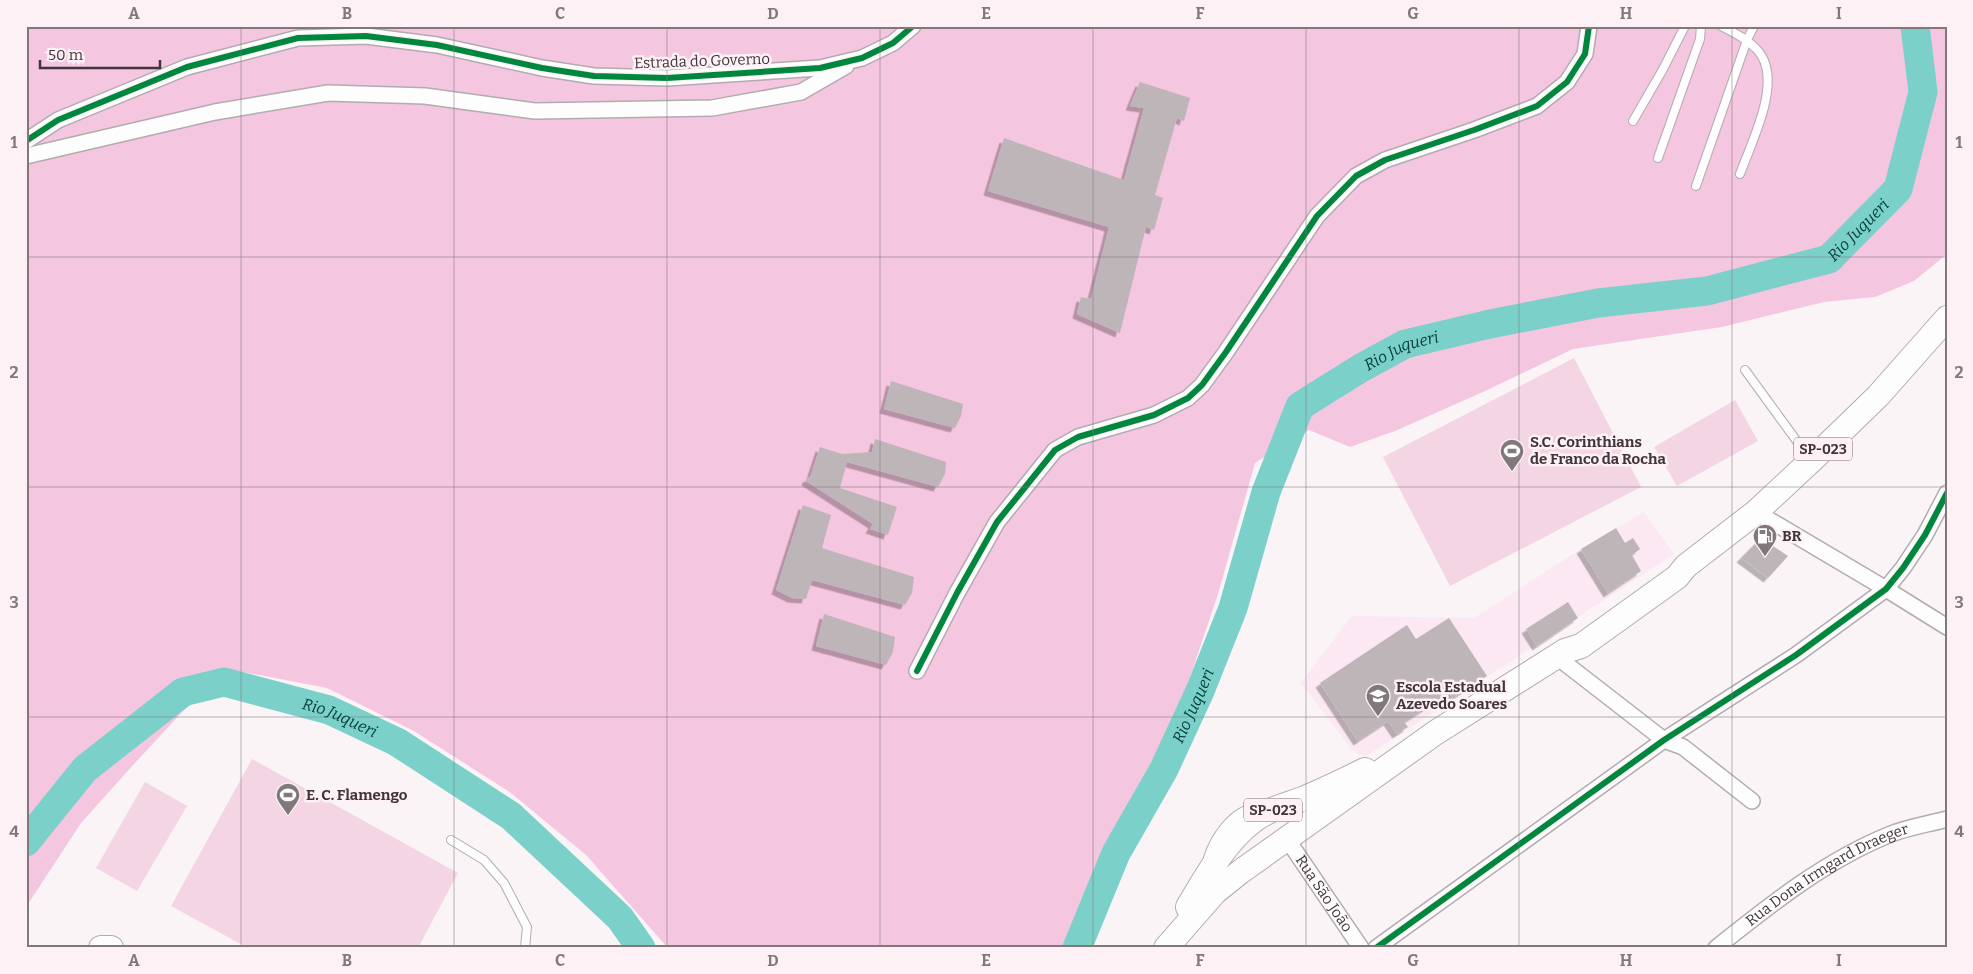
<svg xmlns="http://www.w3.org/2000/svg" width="1973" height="974" font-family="Bitter,serif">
<defs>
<filter id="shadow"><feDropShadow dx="-4.5" dy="4.5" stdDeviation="0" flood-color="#0004"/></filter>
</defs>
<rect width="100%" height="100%" fill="#faf4f7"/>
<polygon fill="#fbe8f2" points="1644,512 1674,554 1365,757 1353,751 1301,683 1352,616 1474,618 1573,554"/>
<g fill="#f3d5e4">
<polygon points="1574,358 1641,487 1450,586 1383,457"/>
<polygon points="1735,400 1758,441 1677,486 1654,447"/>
<polygon points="252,759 458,873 418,948 248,948 171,906"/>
<polygon points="145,782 187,806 137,891 96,868"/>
</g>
<polygon fill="#f5c6df" points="26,26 1947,26 1947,254 1914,281 1875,297 1824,302 1722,327 1573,349 1485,391 1395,431 1350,447 1309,430 1255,463 1218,594 1177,716 1105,845 1073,926 1061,948 668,948 586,855 511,793 414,731 327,688 243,672 186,708 134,764 81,823 26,907"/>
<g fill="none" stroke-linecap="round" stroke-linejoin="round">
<g stroke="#7bd0ca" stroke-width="29">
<path id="s1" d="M26 842 85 769 183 692 224 682 329 710 397 742 511 816 620 918 641 948"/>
<path id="s2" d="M1077 948 1116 853 1164 769 1200 691 1233 608 1266 492 1300 406 1361 368 1405 344 1490 324 1598 303 1707 291 1829 259 1898 189 1923 92 1915 26"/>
</g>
</g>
<g fill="#beb5b9" filter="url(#shadow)">
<polygon points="1140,82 1190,98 1184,121 1177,118 1155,195 1163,198 1154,230 1146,227 1120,333 1077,314 1081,297 1091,299 1109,227 988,191 1004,138 1124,180 1144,108 1130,106"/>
<polygon points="891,381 963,404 961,416 955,428 884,409"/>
<polygon points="875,439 946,462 945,474 938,487 847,462 840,488 897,507 888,535 870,529 873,524 806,481 808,477 810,478 820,447 842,454 872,452"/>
<polygon points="803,505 831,515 822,548 914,577 912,593 905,605 812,580 806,599 792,598 776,590"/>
<polygon points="1616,528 1625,543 1633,538 1640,549 1632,555 1641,571 1608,593 1581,549"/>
<polygon points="1761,538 1788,556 1768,578 1741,558"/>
<polygon points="1568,602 1578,618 1537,646 1526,629"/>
<polygon points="824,614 895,637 893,652 886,665 816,646"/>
<polygon points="1449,618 1487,676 1453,698 1449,693 1404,722 1408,727 1397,734 1388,721 1358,741 1320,683 1407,625 1416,639"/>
</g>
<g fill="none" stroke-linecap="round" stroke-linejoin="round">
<defs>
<g id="lane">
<path d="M1721 26C1735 33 1749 40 1759 52 1783 82 1751 143 1740 174"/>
<polyline points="1633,121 1662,71 1685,26"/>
<polyline points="1658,158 1700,39 1701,26"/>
<polyline points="1696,186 1747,40 1754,26"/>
<polyline points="1745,370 1796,440 1813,457"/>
<polyline points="451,840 484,860 504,883 527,927 525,948"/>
<path d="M1208 858C1214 838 1233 809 1256 808"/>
</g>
<g id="street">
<polyline points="26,141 58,120 187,67 298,38 366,36 437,45 542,68 594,76 667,78 820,68 862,58 893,43 913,26"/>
<polyline points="26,156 215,112 328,93 425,96 535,111 712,108 801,92 846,66"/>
<polyline points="1756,512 1886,589 1947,627"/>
<polyline points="1557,657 1664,740 1683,747 1752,801"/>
<polyline points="917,671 957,593 997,522 1055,450 1078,437 1154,415 1188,398 1202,385 1226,352 1317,216 1356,176 1385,160 1474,130 1537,106 1567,82 1585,54 1589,26"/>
<path id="s3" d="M1287 839 1361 948"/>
<polyline points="1376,948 1664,740 1796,655 1886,589 1903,568 1925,535 1947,493"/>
<path id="s4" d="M1716 948C1771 904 1826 860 1891 834 1909 827 1929 824 1947 819"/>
</g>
<g id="primary">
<path d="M1188 907C1206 877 1224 843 1253 821 1268 809 1287 805 1305 798 1326 789 1345 780 1365 770"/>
<polyline points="101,948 111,948"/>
<polyline points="1166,948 1215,892 1240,872 1435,733 1565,651 1581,646 1677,577 1686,566 1756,512 1814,458 1878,396 1947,318"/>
</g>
</defs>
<use href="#lane" stroke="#b2abaf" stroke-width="10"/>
<use href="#street" stroke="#b2abaf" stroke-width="18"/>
<use href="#primary" stroke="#b2abaf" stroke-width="26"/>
<use href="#lane" stroke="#fefdfe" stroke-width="8"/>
<use href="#street" stroke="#fefdfe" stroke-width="15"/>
<use href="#primary" stroke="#fefdfe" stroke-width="24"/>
<defs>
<g id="cycleway">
<polyline points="26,141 58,120 187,67 298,38 366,36 437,45 542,68 594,76 667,78 820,68 862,58 893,43 913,26"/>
<polyline points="917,671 957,593 997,522 1055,450 1078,437 1154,415 1188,398 1202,385 1226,352 1317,216 1356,176 1385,160 1474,130 1537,106 1567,82 1585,54 1589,26"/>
<polyline points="1376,948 1664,740 1796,655 1886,589 1903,568 1925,535 1947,493"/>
</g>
</defs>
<use href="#cycleway" stroke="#fdf1f6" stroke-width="9"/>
<use href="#cycleway" stroke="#00873e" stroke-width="6"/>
</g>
<path fill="none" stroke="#81787c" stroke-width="1" stroke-opacity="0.55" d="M241 26V948M454 26V948M667 26V948M880 26V948M1093 26V948M1306 26V948M1519 26V948M1732 26V948M26 257H1947M26 487H1947M26 717H1947"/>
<defs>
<symbol id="stadium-pin" viewBox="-11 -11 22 30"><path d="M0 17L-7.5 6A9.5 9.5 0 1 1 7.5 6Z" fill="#81787c" stroke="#fdf1f6"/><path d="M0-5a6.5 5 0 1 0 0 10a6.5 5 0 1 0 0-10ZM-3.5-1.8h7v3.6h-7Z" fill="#fff"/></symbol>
<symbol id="fuel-pin" viewBox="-11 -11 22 30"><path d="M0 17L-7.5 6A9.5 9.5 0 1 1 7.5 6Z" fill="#81787c" stroke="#fdf1f6"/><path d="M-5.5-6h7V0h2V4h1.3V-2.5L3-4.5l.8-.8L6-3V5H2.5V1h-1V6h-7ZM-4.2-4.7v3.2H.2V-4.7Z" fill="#fff"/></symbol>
<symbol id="school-pin" viewBox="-11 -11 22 30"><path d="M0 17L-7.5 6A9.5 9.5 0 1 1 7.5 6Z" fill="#81787c" stroke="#fdf1f6"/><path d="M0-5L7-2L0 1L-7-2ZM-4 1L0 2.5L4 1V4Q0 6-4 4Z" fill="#fff"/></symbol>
</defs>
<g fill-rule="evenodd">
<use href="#stadium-pin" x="1498" y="437" width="28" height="38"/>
<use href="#fuel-pin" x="1751" y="522" width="28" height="38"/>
<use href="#school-pin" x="1364" y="682" width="28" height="38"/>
<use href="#stadium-pin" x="274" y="781" width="28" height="38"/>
</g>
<g text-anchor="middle" stroke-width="5" stroke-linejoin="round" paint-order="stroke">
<g fill="#fdf1f6" stroke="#796d72" stroke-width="1">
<rect x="1794" y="437.5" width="58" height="23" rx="4"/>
<rect x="1244" y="798.5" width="58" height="23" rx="4"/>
</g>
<g font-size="14" font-weight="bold" fill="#40353a">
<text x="1823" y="454">SP-023</text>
<text x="1273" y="815">SP-023</text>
</g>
<g font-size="15" fill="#40353a" stroke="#fdf1f6">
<text transform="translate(702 61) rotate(-2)" y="5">Estrada do Governo</text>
<text dy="5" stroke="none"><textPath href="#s4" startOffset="134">Rua Dona Irmgard Draeger</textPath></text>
<text dy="5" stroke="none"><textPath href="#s3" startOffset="66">Rua São João</textPath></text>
</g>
<g font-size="15" font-weight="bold" fill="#40353a" stroke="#fdf1f6" text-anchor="start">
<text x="1530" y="447">S.C. Corinthians<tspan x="1530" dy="17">de Franco da Rocha</tspan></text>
<text x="1782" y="541">BR</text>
<text x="1396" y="692">Escola Estadual<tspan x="1396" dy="17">Azevedo Soares</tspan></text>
<text x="306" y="800">E. C. Flamengo</text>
</g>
<g font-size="16" font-style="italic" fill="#033e3a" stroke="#fdf1f6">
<text dy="6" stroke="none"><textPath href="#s2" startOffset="1184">Rio Juqueri</textPath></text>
<text dy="6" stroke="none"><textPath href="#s2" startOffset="704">Rio Juqueri</textPath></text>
<text dy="6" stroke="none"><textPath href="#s2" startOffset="269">Rio Juqueri</textPath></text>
<text dy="6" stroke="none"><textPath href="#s1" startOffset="382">Rio Juqueri</textPath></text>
</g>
</g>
<rect width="1973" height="974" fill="none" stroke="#fdf1f6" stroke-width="55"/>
<path d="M40 60v8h120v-8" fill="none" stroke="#40353a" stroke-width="2.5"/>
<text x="48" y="60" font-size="15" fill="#40353a" stroke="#fdf1f6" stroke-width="4" paint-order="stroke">50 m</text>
<rect x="28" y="28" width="1918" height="918" fill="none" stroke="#81787c" stroke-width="2"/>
<g font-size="16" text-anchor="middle" font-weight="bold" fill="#81787c">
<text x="134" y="19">A</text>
<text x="347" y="19">B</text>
<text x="560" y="19">C</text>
<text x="773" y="19">D</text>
<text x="986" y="19">E</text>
<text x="1200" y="19">F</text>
<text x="1413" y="19">G</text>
<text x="1626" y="19">H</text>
<text x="1839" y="19">I</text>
<text x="14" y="148">1</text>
<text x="1959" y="148">1</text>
<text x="14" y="378">2</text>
<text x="1959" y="378">2</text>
<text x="14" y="608">3</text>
<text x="1959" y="608">3</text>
<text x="14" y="837">4</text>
<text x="1959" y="837">4</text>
<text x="134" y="966">A</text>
<text x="347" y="966">B</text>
<text x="560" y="966">C</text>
<text x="773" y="966">D</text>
<text x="986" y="966">E</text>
<text x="1200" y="966">F</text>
<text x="1413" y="966">G</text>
<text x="1626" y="966">H</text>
<text x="1839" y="966">I</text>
</g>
</svg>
